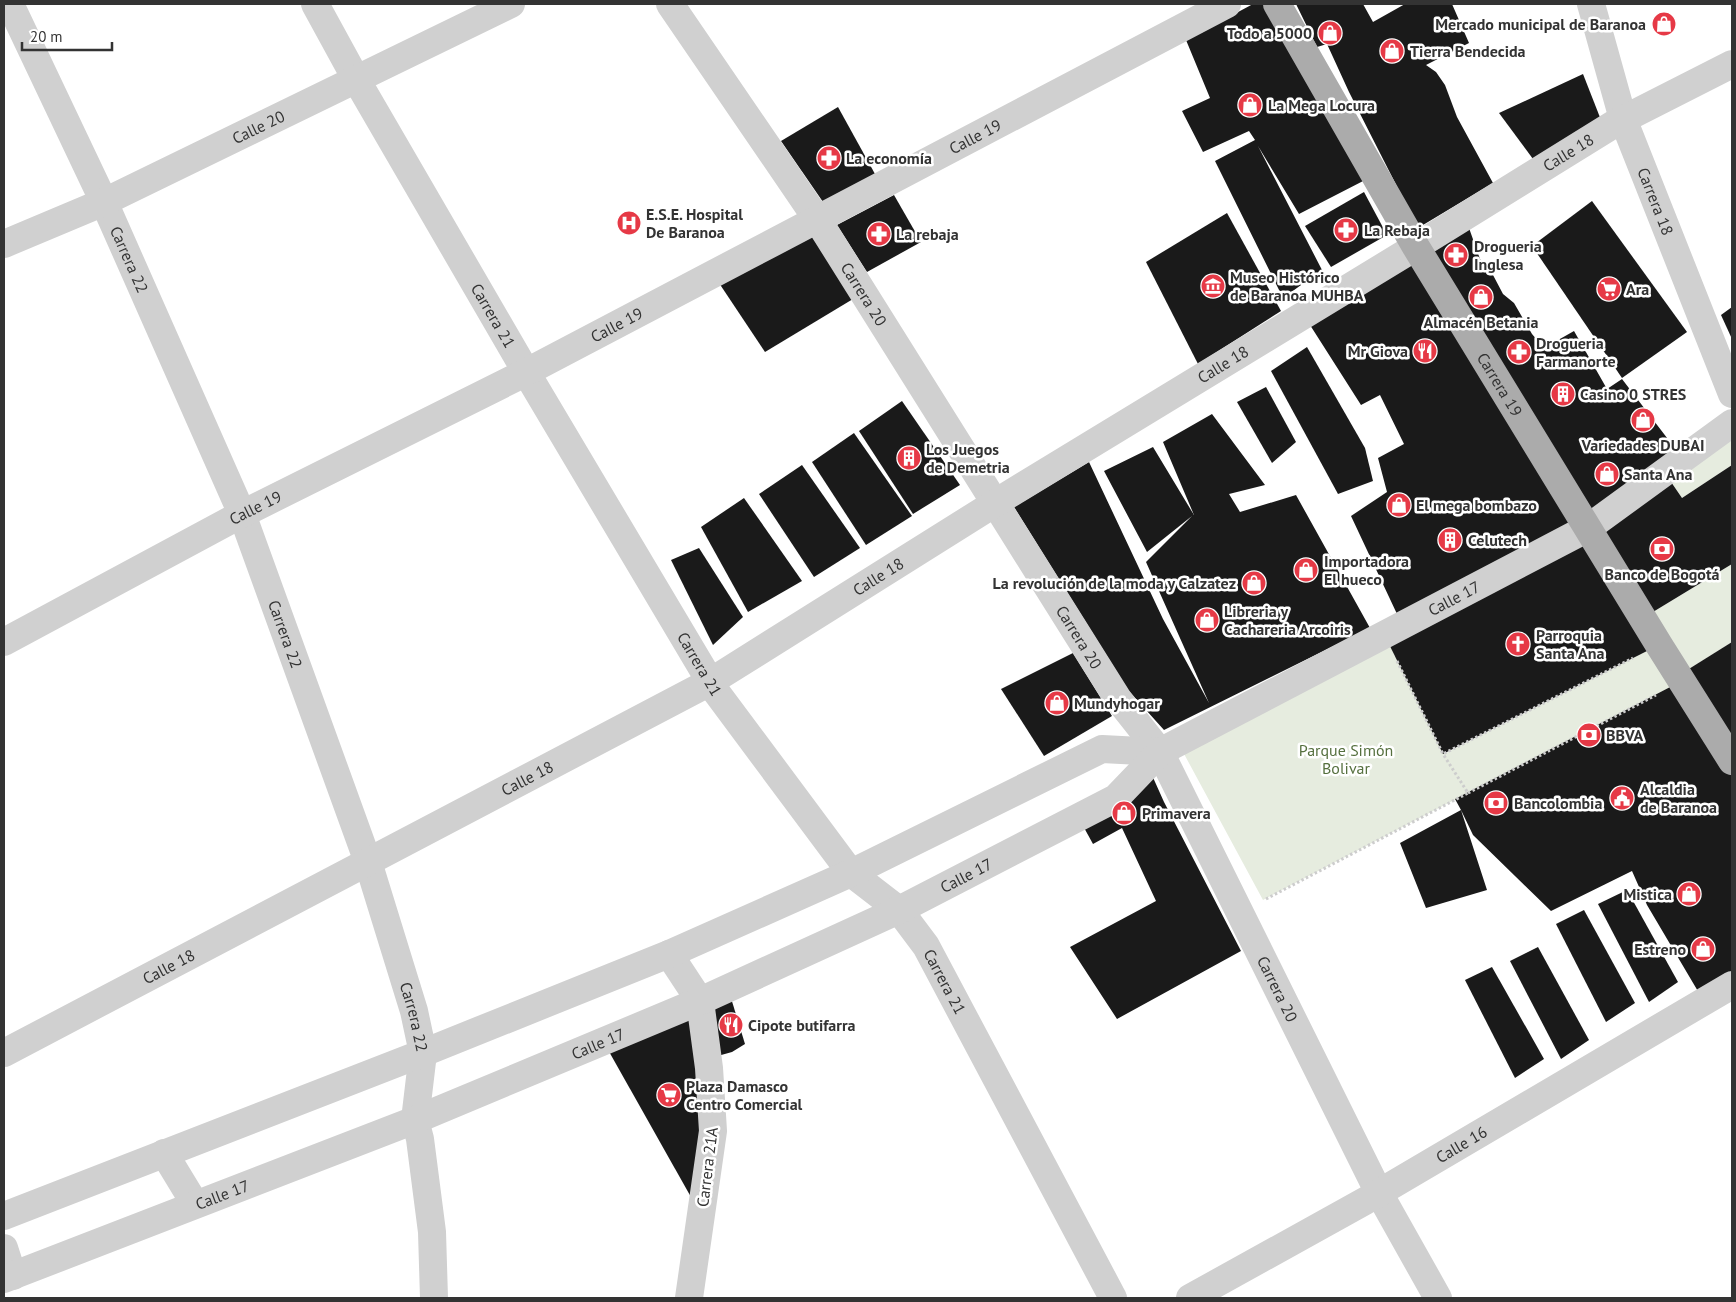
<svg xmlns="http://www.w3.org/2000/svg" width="1736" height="1302" font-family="'PT Sans',sans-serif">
<rect width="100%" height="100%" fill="#fff"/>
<g fill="#e6ecdf">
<polygon points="1732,434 1732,465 1682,498 1669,479"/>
<polygon points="1732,564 1732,642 1684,672 1648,615"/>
<polygon points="1386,638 1444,754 1647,651 1674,685 1263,900 1183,752"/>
</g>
<g fill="#1a1a1a">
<polygon points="1253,4 1264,4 1367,179 1299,214 1258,146 1322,270 1283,298 1215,161 1255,140 1249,131 1203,152 1182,111 1210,98 1186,40"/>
<polygon points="1296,4 1363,4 1373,22 1405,4 1452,4 1469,43 1426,65 1436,72 1445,85 1457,117 1493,183 1418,228 1349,92 1327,44 1317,47"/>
<polygon points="1583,74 1601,120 1533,159 1499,113"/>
<polygon points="838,107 875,174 823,202 781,141"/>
<polygon points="1364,192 1387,235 1331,267 1305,226"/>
<polygon points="894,195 921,242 867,272 837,225"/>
<polygon points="1592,201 1687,332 1622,378 1532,246"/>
<polygon points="1227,213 1281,311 1198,364 1146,262"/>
<polygon points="1469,228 1480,259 1493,275 1503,294 1514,303 1532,334 1544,348 1574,331 1607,389 1622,379 1677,451 1589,517 1431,252"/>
<polygon points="812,234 853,299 765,352 719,283"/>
<polygon points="1414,260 1577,525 1397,614 1351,516 1387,492 1378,458 1404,444 1380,395 1361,405 1310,325"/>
<polygon points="1732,307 1732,339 1721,315"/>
<polygon points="1307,347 1365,448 1373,481 1338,494 1271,371"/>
<polygon points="1266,387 1296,442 1272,463 1237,402"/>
<polygon points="902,401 960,485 913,514 859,431"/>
<polygon points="1212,414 1265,485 1229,494 1240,512 1296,495 1370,628 1164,730 1128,690 1014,507 1089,462 1163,619 1209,703 1146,562 1192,516 1147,552 1104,471 1153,447 1194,515 1163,442"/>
<polygon points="854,433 912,516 866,545 812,462"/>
<polygon points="802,465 860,548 814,577 759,494"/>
<polygon points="1732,465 1732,564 1648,615 1597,530 1669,479 1682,498"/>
<polygon points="744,498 802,581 748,612 701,527"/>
<polygon points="1585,538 1651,649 1443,754 1386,638"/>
<polygon points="699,548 743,617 713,645 671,560"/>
<polygon points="1732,642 1732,743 1684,672"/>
<polygon points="1073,653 1112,716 1044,756 1001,689"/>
<polygon points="1674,685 1732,775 1732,973 1699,993 1647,905 1632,871 1551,911 1473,835 1461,810 1487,890 1426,908 1400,843 1461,810 1455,799"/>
<polygon points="1151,773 1164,802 1241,951 1117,1019 1070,947 1156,901 1122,828 1093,844 1082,824"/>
<polygon points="1627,890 1678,982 1649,1002 1598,904"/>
<polygon points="1584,910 1635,1003 1606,1022 1556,924"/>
<polygon points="1538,947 1589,1040 1561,1059 1510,961"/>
<polygon points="1492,967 1544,1059 1515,1078 1465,980"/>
<polygon points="731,998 745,1044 732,1052 714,1057 706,1007"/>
<polygon points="692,1011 703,1060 696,1206 607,1048"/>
</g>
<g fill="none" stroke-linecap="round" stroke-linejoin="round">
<g stroke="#cdcdcd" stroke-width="3" stroke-dasharray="2.5 2.5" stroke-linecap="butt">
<polyline points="1397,661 1443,754 1633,658"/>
<polyline points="1468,793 1656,695"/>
<polyline points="1266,899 1468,793 1443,754"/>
</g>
<g stroke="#d0d0d0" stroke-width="28">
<path id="s1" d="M10 4 104 202 242 514 368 862 414 1011 423 1053 415 1120 420 1139 432 1232 434 1298"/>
<path id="s2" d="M315 4 356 79 532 382 717 693 851 873 899 910 926 946 1113 1298"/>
<path id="s3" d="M670 4 817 219 1118 699 1160 752 1379 1193 1438 1298"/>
<path id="s4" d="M1591 4 1623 119 1732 394"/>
<path id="s5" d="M4 244 104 202 511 4"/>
<path id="s6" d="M4 642 242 514 517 377 1227 4"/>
<polyline points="669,954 700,1001 709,1068 713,1131 689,1298"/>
<path id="s7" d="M4 1053 710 682 1008 495 1409 251 1614 124 1732 64"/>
<polyline points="164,1153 195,1204"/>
<polyline points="4,1216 423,1053 669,954 851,873 1102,749 1160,752"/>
<polyline points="4,1248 13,1276"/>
<path id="s8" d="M4 1279 415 1120 700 1001 899 910 1116 798 1160 752 1588 528 1732 423"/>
<path id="s9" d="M1190 1298 1365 1201 1732 985"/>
</g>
<path stroke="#ababab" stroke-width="28" id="s10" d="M1277 4 1416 247 1659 645 1732 761"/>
</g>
<defs>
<symbol id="shop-disc" viewBox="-11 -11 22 22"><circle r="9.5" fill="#e63946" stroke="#fff"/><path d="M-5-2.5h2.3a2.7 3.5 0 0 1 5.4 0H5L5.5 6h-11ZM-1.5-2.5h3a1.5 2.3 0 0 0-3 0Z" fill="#fff"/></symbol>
<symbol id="pharmacy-disc" viewBox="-11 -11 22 22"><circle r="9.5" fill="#e63946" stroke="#fff"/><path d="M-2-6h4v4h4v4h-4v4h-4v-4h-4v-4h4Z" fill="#fff"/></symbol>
<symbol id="hospital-disc" viewBox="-11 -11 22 22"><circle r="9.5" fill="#e63946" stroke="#fff"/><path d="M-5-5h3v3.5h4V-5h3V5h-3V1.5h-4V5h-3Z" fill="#fff"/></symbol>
<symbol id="museum-disc" viewBox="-11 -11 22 22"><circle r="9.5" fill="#e63946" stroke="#fff"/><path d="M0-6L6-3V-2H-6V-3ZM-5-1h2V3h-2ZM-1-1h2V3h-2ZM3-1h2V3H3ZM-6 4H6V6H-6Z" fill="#fff"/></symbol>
<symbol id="supermarket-disc" viewBox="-11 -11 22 22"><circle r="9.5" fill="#e63946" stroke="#fff"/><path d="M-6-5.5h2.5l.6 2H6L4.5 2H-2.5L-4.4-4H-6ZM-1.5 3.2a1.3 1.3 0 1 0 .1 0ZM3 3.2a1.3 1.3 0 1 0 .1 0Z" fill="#fff"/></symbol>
<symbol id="restaurant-disc" viewBox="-11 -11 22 22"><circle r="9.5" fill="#e63946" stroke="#fff"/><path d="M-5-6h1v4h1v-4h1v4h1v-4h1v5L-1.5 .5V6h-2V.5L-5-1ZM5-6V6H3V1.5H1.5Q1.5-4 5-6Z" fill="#fff"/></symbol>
<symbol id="building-disc" viewBox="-11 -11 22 22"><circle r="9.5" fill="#e63946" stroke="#fff"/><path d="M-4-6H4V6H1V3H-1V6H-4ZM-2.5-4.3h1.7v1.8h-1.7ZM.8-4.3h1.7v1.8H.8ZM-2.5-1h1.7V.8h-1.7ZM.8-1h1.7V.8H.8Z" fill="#fff"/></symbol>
<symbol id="bank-disc" viewBox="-11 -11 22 22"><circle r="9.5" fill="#e63946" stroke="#fff"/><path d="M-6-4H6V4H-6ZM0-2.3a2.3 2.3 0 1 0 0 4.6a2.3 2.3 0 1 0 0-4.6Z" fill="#fff"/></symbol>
<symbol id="church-disc" viewBox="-11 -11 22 22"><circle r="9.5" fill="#e63946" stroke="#fff"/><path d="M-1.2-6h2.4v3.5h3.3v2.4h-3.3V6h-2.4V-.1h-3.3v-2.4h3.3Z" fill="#fff"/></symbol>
<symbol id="civic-disc" viewBox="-11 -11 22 22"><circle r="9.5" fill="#e63946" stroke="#fff"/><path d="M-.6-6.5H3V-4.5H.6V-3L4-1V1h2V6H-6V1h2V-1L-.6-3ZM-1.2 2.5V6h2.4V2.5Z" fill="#fff"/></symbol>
</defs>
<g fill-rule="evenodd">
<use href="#shop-disc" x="1650" y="10" width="28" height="28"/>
<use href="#shop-disc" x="1316" y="19" width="28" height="28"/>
<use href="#shop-disc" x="1378" y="37" width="28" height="28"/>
<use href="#shop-disc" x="1236" y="91" width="28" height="28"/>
<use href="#pharmacy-disc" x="815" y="144" width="28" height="28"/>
<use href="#hospital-disc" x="615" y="209" width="28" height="28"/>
<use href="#pharmacy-disc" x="1332" y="216" width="28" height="28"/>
<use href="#pharmacy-disc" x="865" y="220" width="28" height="28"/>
<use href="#pharmacy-disc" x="1442" y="241" width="28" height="28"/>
<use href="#museum-disc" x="1199" y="272" width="28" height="28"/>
<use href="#supermarket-disc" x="1595" y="275" width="28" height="28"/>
<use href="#shop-disc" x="1467" y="283" width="28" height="28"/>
<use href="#restaurant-disc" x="1411" y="337" width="28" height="28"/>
<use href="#pharmacy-disc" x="1505" y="338" width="28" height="28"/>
<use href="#building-disc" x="1549" y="380" width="28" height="28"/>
<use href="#shop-disc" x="1629" y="406" width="28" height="28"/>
<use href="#building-disc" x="895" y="444" width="28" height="28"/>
<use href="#shop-disc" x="1593" y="460" width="28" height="28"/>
<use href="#shop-disc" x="1385" y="491" width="28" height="28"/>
<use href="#building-disc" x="1436" y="526" width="28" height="28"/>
<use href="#bank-disc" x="1648" y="535" width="28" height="28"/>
<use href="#shop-disc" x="1292" y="556" width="28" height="28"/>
<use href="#shop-disc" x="1240" y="569" width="28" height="28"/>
<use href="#shop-disc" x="1193" y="606" width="28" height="28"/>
<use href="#church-disc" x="1504" y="630" width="28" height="28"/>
<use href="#shop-disc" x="1043" y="689" width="28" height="28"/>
<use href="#bank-disc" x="1575" y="721" width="28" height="28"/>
<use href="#civic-disc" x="1608" y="784" width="28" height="28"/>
<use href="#bank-disc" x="1482" y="789" width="28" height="28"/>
<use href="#shop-disc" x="1110" y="799" width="28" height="28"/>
<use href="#shop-disc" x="1675" y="880" width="28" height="28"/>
<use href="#shop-disc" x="1689" y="935" width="28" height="28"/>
<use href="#restaurant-disc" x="717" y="1011" width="28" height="28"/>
<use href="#supermarket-disc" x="655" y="1081" width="28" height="28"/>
</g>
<g text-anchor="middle" stroke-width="5" stroke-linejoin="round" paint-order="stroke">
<g font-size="16" font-weight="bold" fill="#333" stroke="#fff" text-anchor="start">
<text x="1646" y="30" text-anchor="end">Mercado municipal de Baranoa</text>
<text x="1312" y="39" text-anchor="end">Todo a 5000</text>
<text x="1410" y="57">Tierra Bendecida</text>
<text x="1268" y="111">La Mega Locura</text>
<text x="846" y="164">La economía</text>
<text x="646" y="220">E.S.E. Hospital<tspan x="646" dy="18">De Baranoa</tspan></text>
<text x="1364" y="236">La Rebaja</text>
<text x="896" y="240">La rebaja</text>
<text x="1474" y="252">Drogueria<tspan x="1474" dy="18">Inglesa</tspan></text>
<text x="1230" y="283">Museo Histórico<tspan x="1230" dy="18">de Baranoa MUHBA</tspan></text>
<text x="1626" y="295">Ara</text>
<text x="1481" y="328" text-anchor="middle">Almacén Betania</text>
<text x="1536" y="349">Drogueria<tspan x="1536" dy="18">Farmanorte</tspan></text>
<text x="1408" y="357" text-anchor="end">Mr Giova</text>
<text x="1580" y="400">Casino 0 STRES</text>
<text x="1643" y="451" text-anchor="middle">Variedades DUBAI</text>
<text x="926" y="455">Los Juegos<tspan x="926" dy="18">de Demetria</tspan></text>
<text x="1624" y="480">Santa Ana</text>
<text x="1416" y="511">El mega bombazo</text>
<text x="1468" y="546">Celutech</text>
<text x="1324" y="567">Importadora<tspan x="1324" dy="18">El hueco</tspan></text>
<text x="1662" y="580" text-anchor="middle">Banco de Bogotá</text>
<text x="1236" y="589" text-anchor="end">La revolución de la moda y Calzatez</text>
<text x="1224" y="617">Libreria y<tspan x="1224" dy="18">Cachareria Arcoiris</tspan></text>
<text x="1536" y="641">Parroquia<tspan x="1536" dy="18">Santa Ana</tspan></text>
<text x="1074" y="709">Mundyhogar</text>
<text x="1606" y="741">BBVA</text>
<text x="1640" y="795">Alcaldia<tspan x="1640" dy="18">de Baranoa</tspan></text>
<text x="1514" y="809">Bancolombia</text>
<text x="1142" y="819">Primavera</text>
<text x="1672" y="900" text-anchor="end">Mistica</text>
<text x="1686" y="955" text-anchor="end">Estreno</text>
<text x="748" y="1031">Cipote butifarra</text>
<text x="686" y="1092">Plaza Damasco<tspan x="686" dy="18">Centro Comercial</tspan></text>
</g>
<g font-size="16" fill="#333" stroke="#fff">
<text dy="6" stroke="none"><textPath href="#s5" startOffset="280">Calle 20</textPath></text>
<text dy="6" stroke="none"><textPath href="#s6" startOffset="1095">Calle 19</textPath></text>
<text dy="6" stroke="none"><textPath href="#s7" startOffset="1806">Calle 18</textPath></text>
<text dy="6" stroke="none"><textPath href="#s4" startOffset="208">Carrera 18</textPath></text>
<text dy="6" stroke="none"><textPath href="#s1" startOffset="282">Carrera 22</textPath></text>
<text dy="6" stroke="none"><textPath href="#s3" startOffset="349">Carrera 20</textPath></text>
<text dy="6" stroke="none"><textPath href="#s2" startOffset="359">Carrera 21</textPath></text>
<text dy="6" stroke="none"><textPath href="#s6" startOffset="690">Calle 19</textPath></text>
<text dy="6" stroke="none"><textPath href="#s7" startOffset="1401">Calle 18</textPath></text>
<text dy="6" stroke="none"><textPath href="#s10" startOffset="441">Carrera 19</textPath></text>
<text dy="6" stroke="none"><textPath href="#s6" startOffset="285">Calle 19</textPath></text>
<text dy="6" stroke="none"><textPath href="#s7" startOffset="996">Calle 18</textPath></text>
<text dy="6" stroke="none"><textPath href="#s8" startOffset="1608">Calle 17</textPath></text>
<text dy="6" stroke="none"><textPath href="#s1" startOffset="688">Carrera 22</textPath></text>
<text dy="6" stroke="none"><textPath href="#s3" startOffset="754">Carrera 20</textPath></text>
<text dy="6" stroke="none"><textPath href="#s2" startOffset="764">Carrera 21</textPath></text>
<text dy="6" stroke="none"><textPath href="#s7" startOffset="591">Calle 18</textPath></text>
<text dy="6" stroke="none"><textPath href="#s8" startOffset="1044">Calle 17</textPath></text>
<text dy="6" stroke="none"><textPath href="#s7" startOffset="186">Calle 18</textPath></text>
<text dy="6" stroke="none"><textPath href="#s2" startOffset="1168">Carrera 21</textPath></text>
<text dy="6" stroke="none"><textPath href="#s3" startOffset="1159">Carrera 20</textPath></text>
<text dy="6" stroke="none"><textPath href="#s1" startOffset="1092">Carrera 22</textPath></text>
<text dy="6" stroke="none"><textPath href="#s8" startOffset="639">Calle 17</textPath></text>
<text dy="6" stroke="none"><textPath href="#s9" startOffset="312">Calle 16</textPath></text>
<text transform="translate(707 1167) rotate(-83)" y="6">Carrera 21A</text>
<text dy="6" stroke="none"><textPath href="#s8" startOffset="234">Calle 17</textPath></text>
</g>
<g font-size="16" fill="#56703f" stroke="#fff">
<text x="1346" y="756">Parque Simón<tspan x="1346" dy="18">Bolivar</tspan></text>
</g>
</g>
<rect width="1736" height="1302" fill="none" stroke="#333333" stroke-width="10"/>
<path d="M22 42v8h90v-8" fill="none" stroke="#333333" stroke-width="2.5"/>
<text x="30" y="42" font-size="15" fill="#333333" stroke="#ffffff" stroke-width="4" paint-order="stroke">20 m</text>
</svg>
